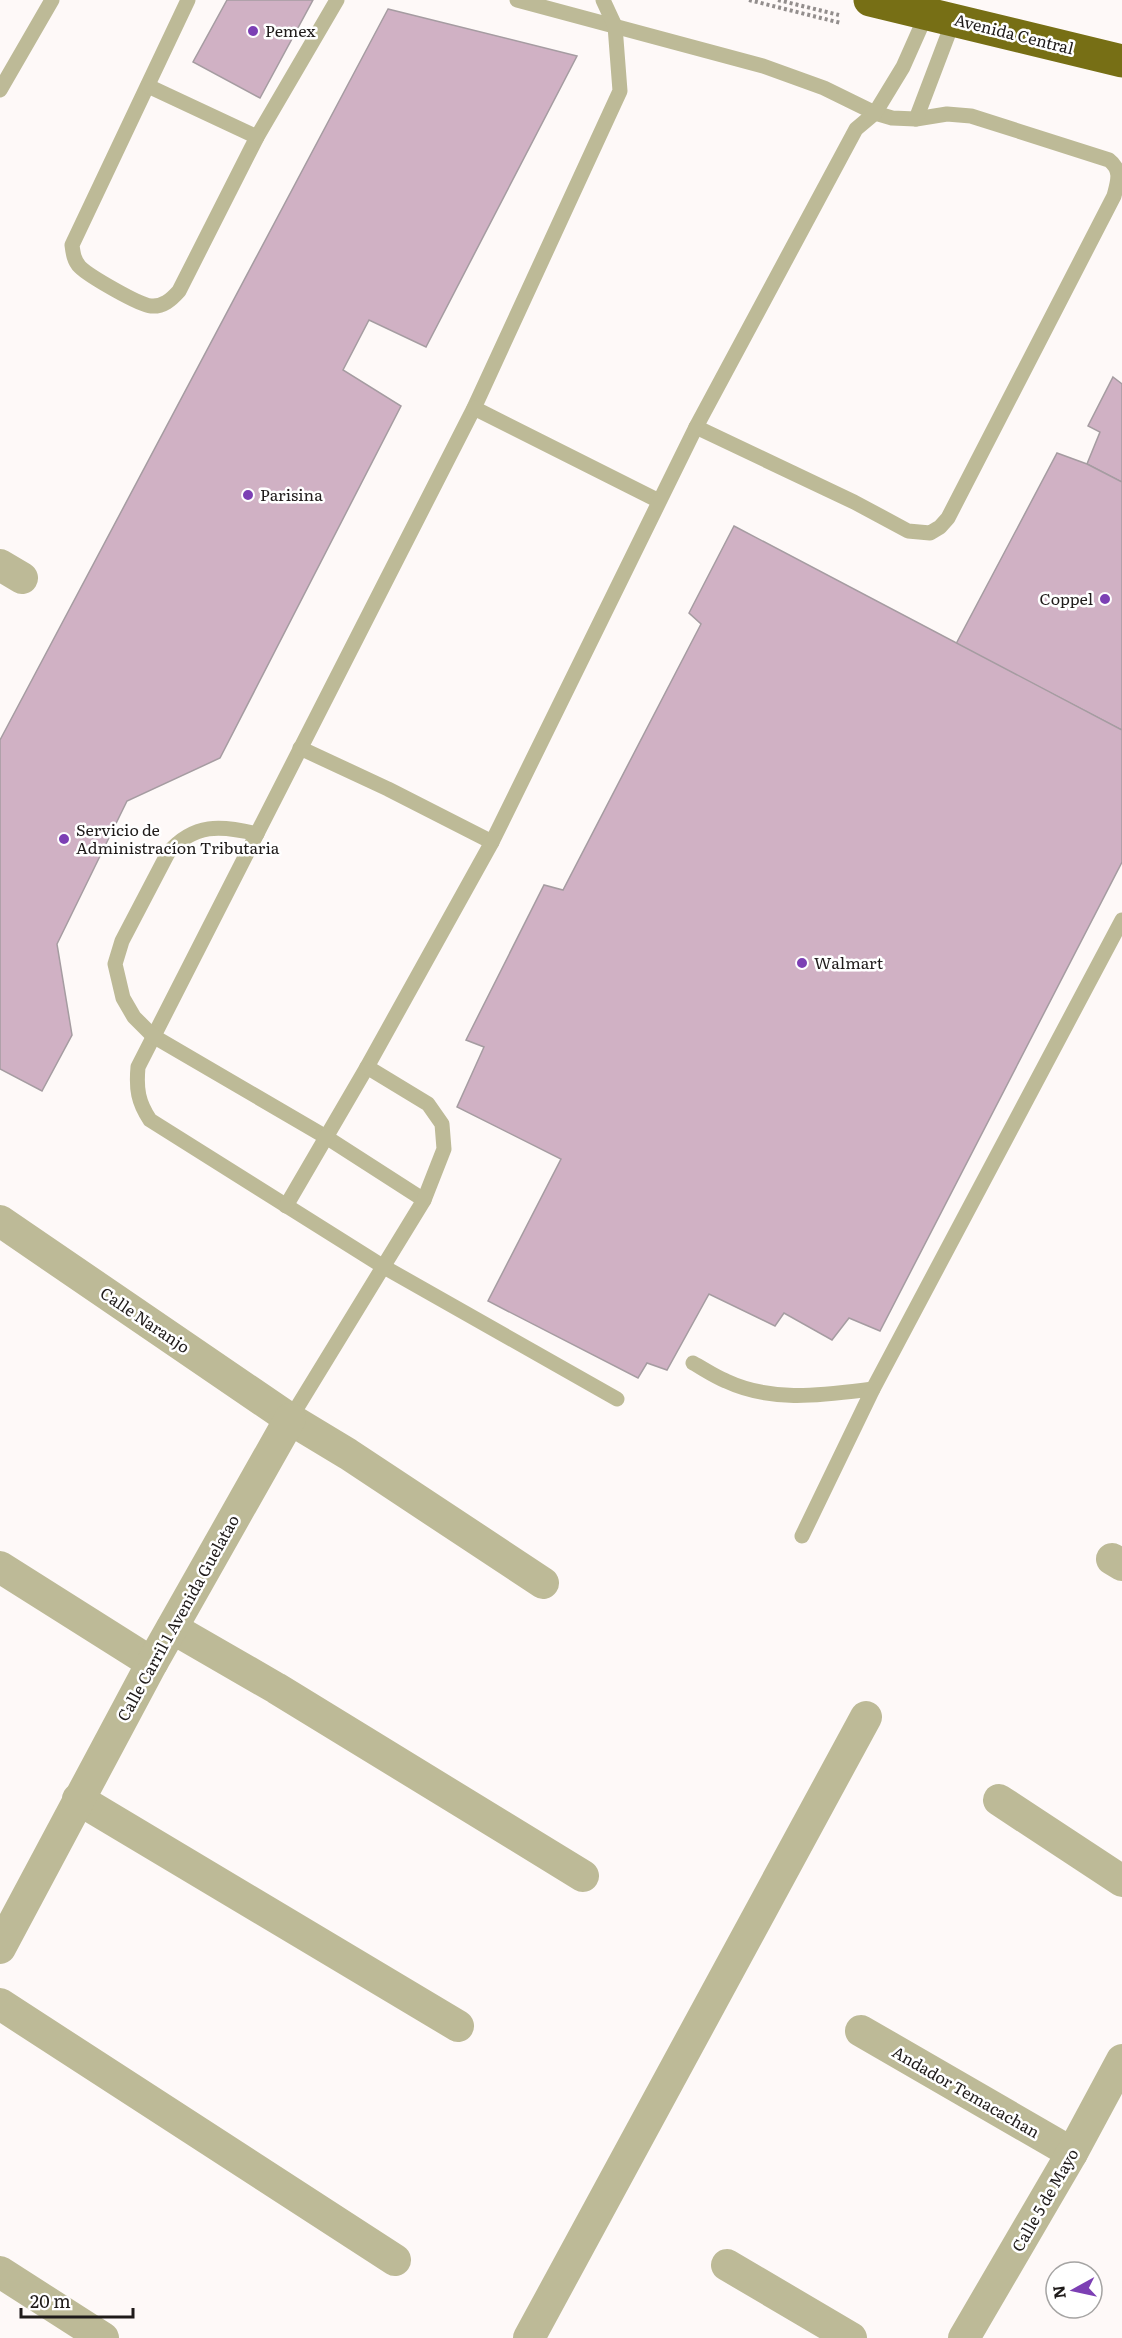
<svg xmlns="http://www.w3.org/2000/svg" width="1122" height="2338" font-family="Literata,serif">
<rect width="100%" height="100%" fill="#fef9f8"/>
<g fill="#d0b1c4" stroke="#a59ca1" stroke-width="1.5">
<polygon points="227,0 313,0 260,98 193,62"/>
<polygon points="388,9 577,56 426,347 369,320 343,370 401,406 220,758 127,801 57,944 72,1035 42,1091 0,1069 0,740"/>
<polygon points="1113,377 1122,384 1122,482 1087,464 1100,432 1088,426"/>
<polygon points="1057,453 1087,464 1122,482 1122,730 956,644"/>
<polygon points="734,526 1122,730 1122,862 880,1331 849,1318 832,1340 784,1313 775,1326 709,1294 667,1370 647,1363 638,1378 488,1301 561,1159 457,1107 484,1047 466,1040 544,885 563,890 701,624 689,613"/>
</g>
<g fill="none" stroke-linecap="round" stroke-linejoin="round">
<g stroke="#938e8d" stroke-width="4" stroke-dasharray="3 3" stroke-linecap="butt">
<polyline points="749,0 841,23"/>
<polyline points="778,0 839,15"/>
</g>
<g stroke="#bdba97" stroke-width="15">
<path d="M188 0 72 245C73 253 74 261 80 267 89 276 139 305 151 306 163 307 171 300 179 291L257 137 337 0"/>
<path d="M517 0 763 66 824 88 875 113 892 118 916 119 947 114 971 116 1109 160C1122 170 1118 181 1114 196L948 518 940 527 930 533 908 531 854 502 696 427"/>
<path d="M603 0 615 26 620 91 474 408 138 1067C136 1089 138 1102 150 1120L384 1267 617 1399"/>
<polyline points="148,86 257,137"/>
<polyline points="0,90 52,0"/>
<polyline points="916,119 954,19"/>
<polyline points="474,408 659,501"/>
<polyline points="300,748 388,789 492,842"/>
<path d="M257 834C221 825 194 823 168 853L122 941 115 964 123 998 134 1017 153 1036 326 1137 424 1200"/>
<polyline points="286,1206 367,1067 492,842 696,427 856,129 875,113 903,67 927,13"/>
<path d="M693 1363C704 1369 714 1376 726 1381 773 1403 823 1395 873 1389"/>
<polyline points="290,1419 424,1200 444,1149 442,1124 428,1104 367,1067"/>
<polyline points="802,1536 873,1389 1122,920"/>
</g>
<g stroke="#bdba97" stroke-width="32">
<polyline points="0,565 22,578"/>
<polyline points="0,1221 290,1419 348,1454 543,1583"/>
<polyline points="1112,1559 1122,1565"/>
<polyline points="0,1567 152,1663"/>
<polyline points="172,1628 276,1688 583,1876"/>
<polyline points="78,1799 458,2026"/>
<polyline points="999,1800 1122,1881"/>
<polyline points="0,1948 152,1663 290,1419"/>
<polyline points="0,2004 395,2260"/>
<polyline points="861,2031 1072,2153"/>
<polyline points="727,2265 851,2338"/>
<polyline points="0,2272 103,2338"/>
<polyline points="529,2338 866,1717"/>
<polyline points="964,2338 1072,2153 1122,2060"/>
</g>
<polyline stroke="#776f15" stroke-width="33" points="870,0 1122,61"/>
</g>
<g fill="#7c3fb4" stroke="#fff" stroke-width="2">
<circle cx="253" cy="31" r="6"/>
<circle cx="248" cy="495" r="6"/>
<circle cx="1105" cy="599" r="6"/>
<circle cx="64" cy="839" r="6"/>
<circle cx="802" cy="963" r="6"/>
</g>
<g text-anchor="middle" stroke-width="5" stroke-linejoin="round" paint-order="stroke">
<g font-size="16" fill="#1f1b1a" stroke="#fff" text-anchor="start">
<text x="265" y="37">Pemex</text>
<text x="260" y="501">Parisina</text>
<text x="1093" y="605" text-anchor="end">Coppel</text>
<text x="76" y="836">Servicio de<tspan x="76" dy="18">Administracíon Tributaria</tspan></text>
<text x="814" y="969">Walmart</text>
</g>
<g font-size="16" fill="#1f1b1a" stroke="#fff">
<text transform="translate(1014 34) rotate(14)" y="6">Avenida Central</text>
<text transform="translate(145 1320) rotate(34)" y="6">Calle Naranjo</text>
<text transform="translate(178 1618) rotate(-61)" y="6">Calle Carril 1 Avenida Guelatao</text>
<text transform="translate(966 2092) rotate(30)" y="6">Andador Temacachan</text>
<text transform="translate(1045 2200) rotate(-60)" y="6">Calle 5 de Mayo</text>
</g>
</g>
<g transform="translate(1074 2290) rotate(262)"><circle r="28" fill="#ffffff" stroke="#a5a4a3" stroke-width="1.5"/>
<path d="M0-4.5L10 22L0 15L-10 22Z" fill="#7c3fb4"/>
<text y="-9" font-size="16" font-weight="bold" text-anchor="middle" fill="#1f1b1a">N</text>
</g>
<path d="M21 2308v9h112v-9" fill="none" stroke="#1f1b1a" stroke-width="3"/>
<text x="30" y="2308" font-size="18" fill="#1f1b1a" stroke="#ffffff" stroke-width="4.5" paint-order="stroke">20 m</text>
</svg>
